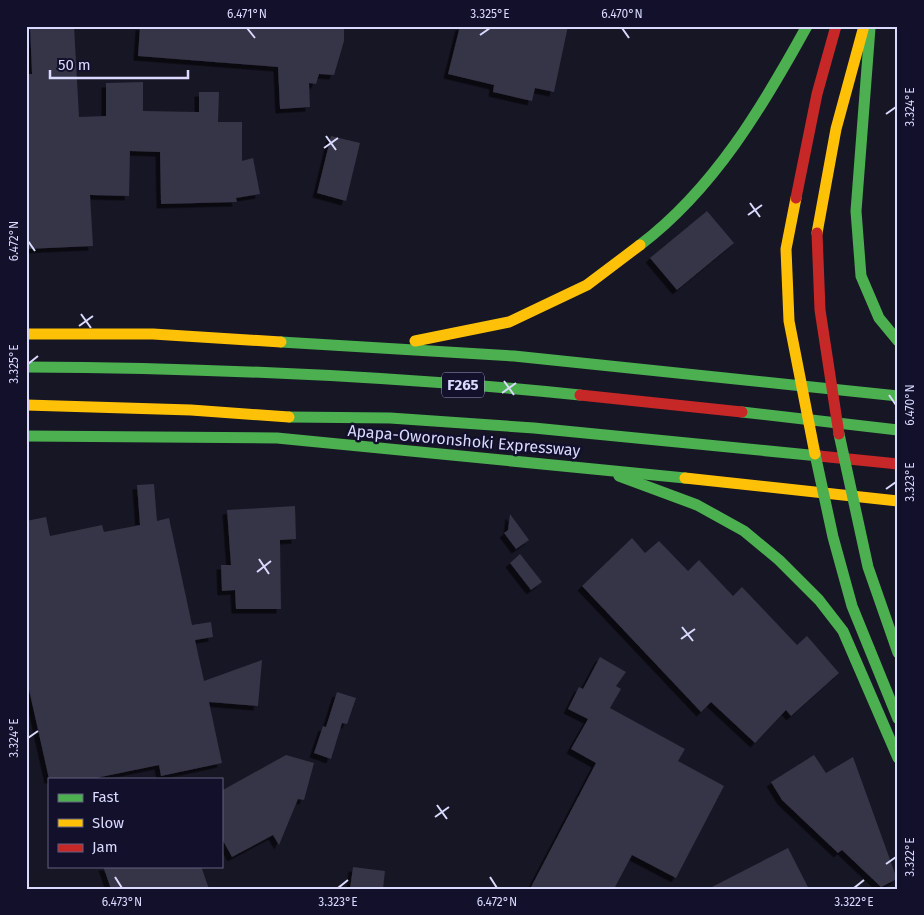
<svg xmlns="http://www.w3.org/2000/svg" width="924" height="915" font-family="'Fira Sans',sans-serif">
<defs>
<filter id="shadow"><feDropShadow dx="-4.5" dy="4.5" stdDeviation="0" flood-color="#0009"/></filter>
</defs>
<rect width="100%" height="100%" fill="#171625"/>
<g fill="#353446" filter="url(#shadow)">
<polygon points="30,26 74,26 79,117 106,116 106,83 143,82 143,111 199,112 199,92 219,92 218,122 242,122 242,161 253,158 260,194 236,198 237,202 161,204 160,152 130,151 129,196 90,195 93,246 26,249 26,74 32,74"/>
<polygon points="140,26 344,26 344,41 334,75 319,74 316,84 309,83 310,107 280,109 278,67 138,56"/>
<polygon points="460,26 568,26 554,92 535,88 532,101 493,92 494,85 448,74"/>
<polygon points="331,136 360,143 346,201 317,193"/>
<polygon points="707,211 734,243 677,290 650,258"/>
<polygon points="154,484 157,521 169,518 192,625 211,622 213,637 195,640 204,681 262,660 258,706 209,702 222,763 161,776 159,765 91,779 49,779 26,676 26,521 46,517 50,536 102,525 104,532 140,525 137,485"/>
<polygon points="295,506 296,539 280,540 281,609 236,609 235,590 222,591 221,565 231,565 227,510"/>
<polygon points="510,514 529,540 516,549 504,533 508,530"/>
<polygon points="632,538 645,553 659,541 688,571 699,560 733,596 742,587 797,645 807,636 839,673 791,716 786,710 755,743 711,702 701,712 582,586"/>
<polygon points="520,554 542,582 531,590 510,563"/>
<polygon points="600,657 626,672 616,686 621,689 610,708 685,749 678,761 724,786 676,878 632,855 614,889 530,889 596,763 571,749 588,719 568,709 579,687 583,689"/>
<polygon points="337,692 356,698 347,724 342,723 331,759 314,753 323,726 326,727"/>
<polygon points="286,755 314,763 304,800 298,799 279,845 273,835 232,857 221,837 221,791"/>
<polygon points="814,755 826,773 853,757 897,879 881,887 842,850 838,853 782,800 771,782"/>
<polygon points="788,848 809,889 708,889"/>
<polygon points="103,866 201,866 209,889 111,889"/>
<polygon points="353,867 385,871 383,889 350,889"/>
</g>
<g fill="none" stroke-linecap="round" stroke-linejoin="round">
<g stroke="#4caf50" stroke-width="11">
<polyline points="870,28 856,211 861,276 879,318 898,341"/>
<path d="M640 245C714 189 763 106 807 26"/>
<polyline points="281,342 514,356 898,396"/>
<path d="M26 367C211 368 396 376 580 395"/>
<polyline points="742,412 898,430"/>
<polyline points="289,417 390,418 534,428 819,456"/>
<polyline points="26,436 277,438 685,478"/>
<polyline points="619,476 697,505 744,531 779,560 819,600 843,631 898,758"/>
</g>
<g stroke="#ffc107" stroke-width="11">
<polyline points="26,334 153,334 281,342"/>
<polyline points="415,341 509,322 587,285 640,245"/>
<polyline points="26,405 191,410 289,417"/>
<polyline points="685,478 898,501"/>
</g>
<g stroke="#c62828" stroke-width="11">
<polyline points="580,395 742,412"/>
<polyline points="819,456 898,464"/>
</g>
<g stroke="#4caf50" stroke-width="11">
<polyline points="839,434 868,567 898,653"/>
<polyline points="815,454 833,537 852,606 898,719"/>
</g>
<g stroke="#ffc107" stroke-width="11">
<polyline points="796,198 786,249 789,321 815,454"/>
<polyline points="817,233 836,129 864,26"/>
</g>
<g stroke="#c62828" stroke-width="11">
<polyline points="796,198 817,94 836,26"/>
<polyline points="817,233 820,310 839,434"/>
</g>
</g>
<path fill="none" stroke="#dadaff" stroke-width="2" d="M247 28 255 38M622 28 629 38M480 35 490 28M886 114 896 107M326 136 336 150M324 148 338 138M750 203 760 217M748 215 762 205M28 241 35 251M81 314 91 328M79 326 93 316M28 364 38 356M504 381 514 395M502 393 516 383M889 395 896 405M886 489 896 482M259 559 269 574M257 572 271 561M682 627 693 641M681 639 695 629M28 738 38 731M437 805 447 819M435 817 449 807M886 864 896 857M115 877 122 888M490 877 497 888M338 888 348 880M854 888 864 880"/>
<g text-anchor="middle" stroke-width="5" stroke-linejoin="round" paint-order="stroke">
<rect fill="#12102b" stroke="#9e9dbf" stroke-width="1" x="442" y="372.5" width="42" height="25" rx="4"/>
<g font-size="15" font-weight="bold" fill="#dadaff">
<text x="463" y="390">F265</text>
</g>
<g font-size="16" fill="#dadaff" stroke="#12102b">
<text transform="translate(464 440) rotate(5)" y="6">Apapa-Oworonshoki Expressway</text>
</g>
</g>
<rect width="924" height="915" fill="none" stroke="#12102b" stroke-width="55"/>
<rect x="48" y="778" width="175" height="90" fill="#12102b" stroke="#626180"/>
<rect x="58" y="794" width="25" height="8" fill="#4caf50" stroke="#626180"/>
<text x="92" y="802" font-size="15" fill="#dadaff">Fast</text>
<rect x="58" y="819" width="25" height="8" fill="#ffc107" stroke="#626180"/>
<text x="92" y="828" font-size="15" fill="#dadaff">Slow</text>
<rect x="58" y="844" width="25" height="8" fill="#c62828" stroke="#626180"/>
<text x="92" y="852" font-size="15" fill="#dadaff">Jam</text>
<path d="M50 70v8h138v-8" fill="none" stroke="#dadaff" stroke-width="2.5"/>
<text x="58" y="70" font-size="15" fill="#dadaff" stroke="#12102b" stroke-width="4" paint-order="stroke">50 m</text>
<rect x="28" y="28" width="868" height="860" fill="none" stroke="#dadaff" stroke-width="2"/>
<g font-size="12" text-anchor="middle" fill="#dadaff">
<text x="247" y="18">6.471°N</text>
<text x="490" y="18">3.325°E</text>
<text x="622" y="18">6.470°N</text>
<text transform="translate(910 107) rotate(-90)" y="4">3.324°E</text>
<text transform="translate(14 241) rotate(-90)" y="4">6.472°N</text>
<text transform="translate(14 364) rotate(-90)" y="4">3.325°E</text>
<text transform="translate(910 405) rotate(-90)" y="4">6.470°N</text>
<text transform="translate(910 482) rotate(-90)" y="4">3.323°E</text>
<text transform="translate(14 738) rotate(-90)" y="4">3.324°E</text>
<text transform="translate(910 857) rotate(-90)" y="4">3.322°E</text>
<text x="122" y="906">6.473°N</text>
<text x="338" y="906">3.323°E</text>
<text x="497" y="906">6.472°N</text>
<text x="854" y="906">3.322°E</text>
</g>
</svg>
